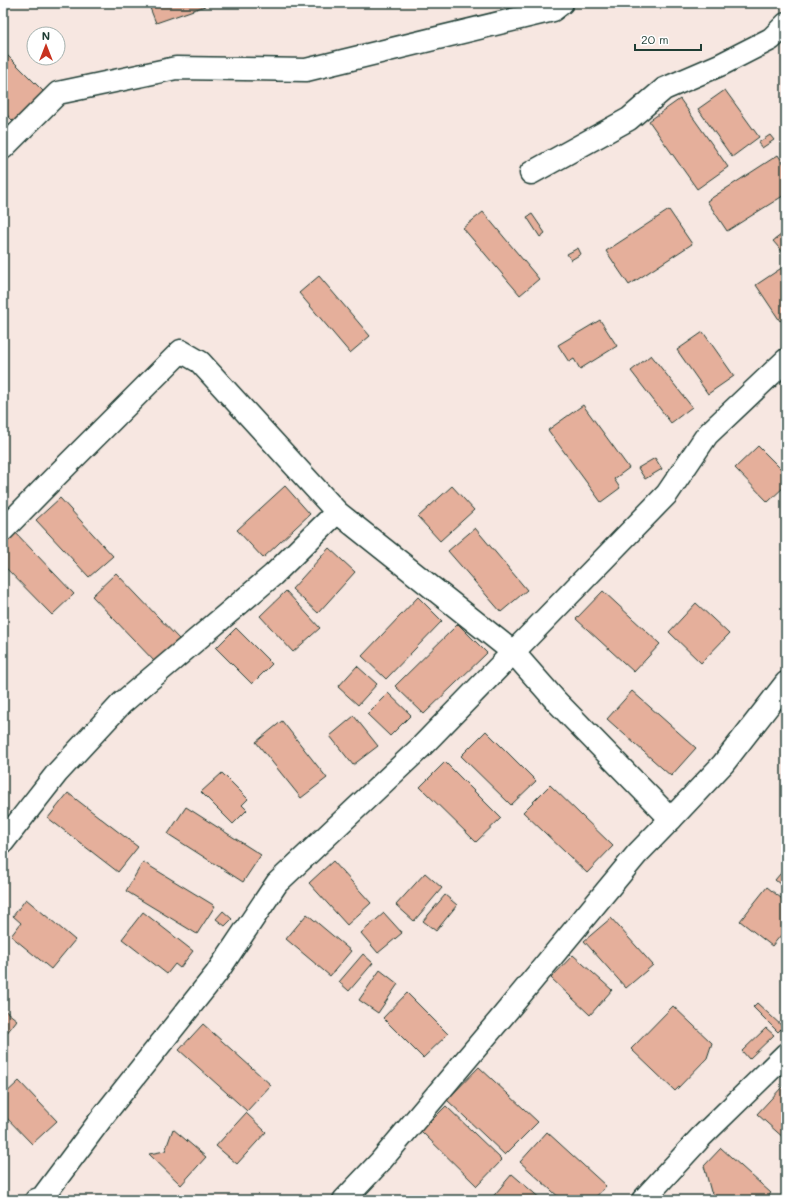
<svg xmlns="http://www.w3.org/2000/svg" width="789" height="1203" font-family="Mali,sans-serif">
<rect width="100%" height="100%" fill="#f7e7e1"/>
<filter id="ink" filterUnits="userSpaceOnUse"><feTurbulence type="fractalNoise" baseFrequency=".025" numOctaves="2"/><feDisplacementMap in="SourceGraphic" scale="8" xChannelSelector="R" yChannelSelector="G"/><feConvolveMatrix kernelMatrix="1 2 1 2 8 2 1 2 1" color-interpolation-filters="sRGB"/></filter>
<g filter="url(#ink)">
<g fill="#e5af9b" stroke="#1f3d34">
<polygon points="148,3 204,3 205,6 156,23"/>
<polygon points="3,51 46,94 16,124 3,111"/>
<polygon points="725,90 759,137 732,157 698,109"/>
<polygon points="680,99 728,167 697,189 649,121"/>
<polygon points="770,135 774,140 762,148 758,143"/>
<polygon points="778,155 786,167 786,194 727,231 707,201"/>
<polygon points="669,210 692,244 629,285 606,251"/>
<polygon points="483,212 539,279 520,295 463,228"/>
<polygon points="532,214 545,233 540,237 527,217"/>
<polygon points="786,231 786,256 773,241"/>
<polygon points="578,248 581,254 571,260 567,254"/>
<polygon points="783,267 786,271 786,317 780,321 756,285"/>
<polygon points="319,276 370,336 350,353 299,293"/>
<polygon points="600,320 617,346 580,369 574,359 569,362 558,345"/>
<polygon points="703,332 734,376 708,394 677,350"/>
<polygon points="651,355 692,407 671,423 631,371"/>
<polygon points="583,405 629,468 614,479 620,488 601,502 548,430"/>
<polygon points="758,446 786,474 786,485 768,502 735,468"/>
<polygon points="655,458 662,469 645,479 638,468"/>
<polygon points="285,486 310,514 263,558 237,530"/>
<polygon points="452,486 474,510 440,541 418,517"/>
<polygon points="60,498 113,556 89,577 36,520"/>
<polygon points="475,528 527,590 501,612 448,551"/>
<polygon points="14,531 74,594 52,615 3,565 3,541"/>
<polygon points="329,548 355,572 318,613 292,589"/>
<polygon points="116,573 179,639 155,662 92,596"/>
<polygon points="286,591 320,628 293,652 260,616"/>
<polygon points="603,591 660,644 634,672 576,619"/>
<polygon points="418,597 442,621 386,679 362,656"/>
<polygon points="696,603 729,634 701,663 669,632"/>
<polygon points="458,624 487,653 424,714 395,686"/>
<polygon points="236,628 272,664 252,684 216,648"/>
<polygon points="357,666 377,684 358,705 338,687"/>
<polygon points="632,691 696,748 671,776 607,719"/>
<polygon points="388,693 411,715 390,736 367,714"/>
<polygon points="354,716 378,746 353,765 330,736"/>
<polygon points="282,721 327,778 301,798 256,742"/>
<polygon points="486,731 536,781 511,805 461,756"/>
<polygon points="445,762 501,818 476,842 420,787"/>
<polygon points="222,773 248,799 242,805 247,810 233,824 201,792"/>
<polygon points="550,785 613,846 587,873 523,812"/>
<polygon points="68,793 138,847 118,872 48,818"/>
<polygon points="186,807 261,855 243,882 168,834"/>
<polygon points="333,861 371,903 347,925 309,883"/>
<polygon points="143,862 215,906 197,934 126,891"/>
<polygon points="786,867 786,889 775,880"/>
<polygon points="425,873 442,888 414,921 396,905"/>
<polygon points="767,887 786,902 786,929 772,946 740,921"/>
<polygon points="445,895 457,905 436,931 423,921"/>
<polygon points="26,899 75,940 51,969 11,936 21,923 13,916"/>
<polygon points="223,911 232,919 225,926 216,919"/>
<polygon points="143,912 193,951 180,968 175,964 167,974 122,939"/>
<polygon points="384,913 402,933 378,953 361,933"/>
<polygon points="307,914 351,951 330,976 286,939"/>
<polygon points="611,918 653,965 626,988 584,941"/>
<polygon points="363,954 373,963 349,991 339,982"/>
<polygon points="573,955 612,990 590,1015 551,978"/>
<polygon points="380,970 398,984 378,1013 359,1000"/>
<polygon points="407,993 448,1034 423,1058 383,1018"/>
<polygon points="757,1003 783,1027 778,1032 753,1007"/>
<polygon points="673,1006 712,1043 707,1058 675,1091 631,1049"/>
<polygon points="3,1009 17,1020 3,1038"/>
<polygon points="203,1024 271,1085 247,1111 179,1050"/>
<polygon points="766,1028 774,1035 749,1059 742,1051"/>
<polygon points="479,1067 538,1122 505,1155 447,1100"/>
<polygon points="19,1081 57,1121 32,1144 3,1114 3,1096"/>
<polygon points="782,1087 786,1091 786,1140 757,1114"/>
<polygon points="446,1106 502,1160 477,1186 421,1131"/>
<polygon points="246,1113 266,1132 237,1164 216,1146"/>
<polygon points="173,1129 206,1157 181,1185 149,1154 165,1151"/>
<polygon points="547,1132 606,1186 593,1200 562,1200 520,1162"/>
<polygon points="721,1148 771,1193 765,1200 720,1200 711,1192 704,1166"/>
<polygon points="512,1174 542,1200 490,1200"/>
</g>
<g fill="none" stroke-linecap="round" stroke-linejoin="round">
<defs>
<g id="minor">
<polyline points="3,148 58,93 176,68 306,70 553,10 562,3"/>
<polyline points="531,173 629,119 664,89 722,64 771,39 786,24"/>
<polyline points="3,530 53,479 181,351 200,362 337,512 513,652 557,702 671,819"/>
<polyline points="3,842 57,773 122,703 273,575 337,512"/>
<polyline points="36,1200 42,1198 104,1115 216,974 277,883 420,748 667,494 707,435 786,360"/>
<polyline points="344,1200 380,1162 502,1017 637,854 671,819 723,764 786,683"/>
<polyline points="643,1200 701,1137 786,1054"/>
</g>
</defs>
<use href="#minor" stroke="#1f3d34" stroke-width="25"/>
<use href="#minor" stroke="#fff" stroke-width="22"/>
</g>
</g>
<rect width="789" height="1203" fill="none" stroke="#fff" stroke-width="16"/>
<rect x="8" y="8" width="773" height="1187" fill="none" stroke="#1f3d34" stroke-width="1.5" filter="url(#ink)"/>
<g transform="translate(46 46)"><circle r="19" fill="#ffffff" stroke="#a5b1ae"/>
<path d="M0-3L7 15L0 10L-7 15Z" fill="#c8321e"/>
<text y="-6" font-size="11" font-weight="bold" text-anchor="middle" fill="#1f3d34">N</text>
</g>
<path d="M635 44v6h66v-6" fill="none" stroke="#1f3d34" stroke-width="2"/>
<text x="641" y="44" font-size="12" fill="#1f3d34" stroke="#ffffff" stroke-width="3" paint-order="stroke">20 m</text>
</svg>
